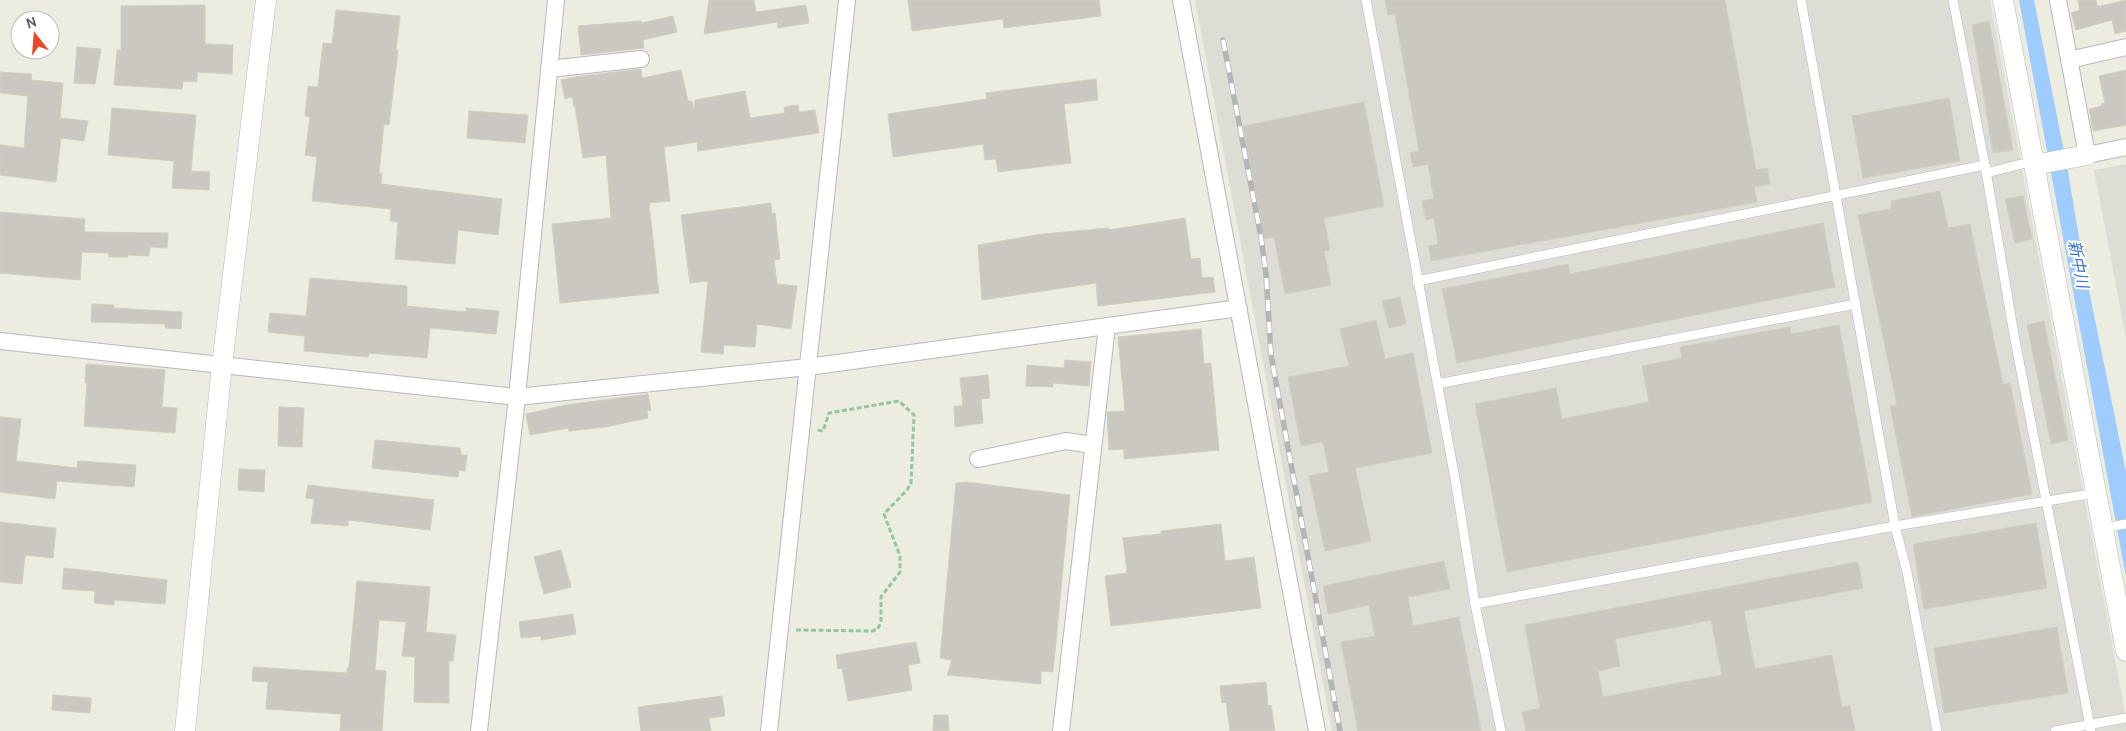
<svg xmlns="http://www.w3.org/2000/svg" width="2126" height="731" font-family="Cabin,'Noto Sans JP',sans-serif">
<rect width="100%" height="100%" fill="#edece1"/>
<g fill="#ddddd5">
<polygon points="1195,0 1990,0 2126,717 2126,731 1332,731"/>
<polygon points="2126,164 2126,338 2094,170"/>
</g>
<polygon fill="#9fccff" points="2019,0 2034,0 2068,172 2083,261 2126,472 2126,577"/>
<g fill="#cac8c0" stroke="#d2cebf" fill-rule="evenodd">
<polygon points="709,0 754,0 756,12 806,5 809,23 778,28 777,22 704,34"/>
<polygon points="908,0 1099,0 1101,16 1004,28 1003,19 912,31"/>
<polygon points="1385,0 1725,0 1756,170 1767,168 1770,184 1754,187 1757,202 1431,261 1429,246 1438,244 1434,218 1426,220 1422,201 1434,199 1428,164 1413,167 1410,153 1419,151 1395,14 1388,15"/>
<polygon points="2078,0 2096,0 2097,6 2100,6 2126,0 2126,31 2115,34 2112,20 2076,30 2071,13 2080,10"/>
<polygon points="205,5 205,44 233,45 232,74 197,72 197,82 183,81 182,89 114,85 117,50 121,50 121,6"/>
<polygon points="336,10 400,16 396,50 398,50 389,125 384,124 379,173 382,173 381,184 502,199 498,235 458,230 455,264 395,259 398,222 390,221 391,209 312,201 317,157 305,155 310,117 305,116 308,86 318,87 323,43 332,44"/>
<polygon points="673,16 677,32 643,40 644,48 581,55 578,26 641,21 642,23"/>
<polygon points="1989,21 2013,150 1993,153 1972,25"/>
<polygon points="77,47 101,49 95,84 74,83"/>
<polygon points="641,69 642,78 681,70 688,101 692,101 694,111 695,100 745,91 750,118 785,113 784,107 798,105 799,112 815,110 819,133 698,151 697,142 664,147 670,201 649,203 659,293 560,303 552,224 611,218 606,155 583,158 575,106 574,106 572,97 565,99 561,80 582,76"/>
<polygon points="2126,70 2126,125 2093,131 2089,109 2102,106 2101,104 2105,103 2099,76"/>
<polygon points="0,72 32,74 31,80 63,83 60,118 88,121 84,141 61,138 56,182 0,175 0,145 24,148 28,96 0,93"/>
<polygon points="1096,79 1098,100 1064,104 1071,163 998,172 996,159 985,160 983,144 893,157 888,114 987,99 986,93"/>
<polygon points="1949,98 1960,161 1863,178 1852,116"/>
<polygon points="1364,102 1384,206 1324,218 1330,250 1324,251 1331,285 1285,294 1274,237 1264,239 1243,126"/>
<polygon points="112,108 196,115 191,171 210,172 209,190 172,188 174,161 108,155"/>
<polygon points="469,111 528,115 525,143 467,138"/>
<polygon points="1940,191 1948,228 1970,224 2003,384 2010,383 2032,494 1912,517 1890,406 1897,405 1858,215 1891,209 1891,201"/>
<polygon points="2023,196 2032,239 2015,243 2005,199"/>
<polygon points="771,203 772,214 775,213 780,259 774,260 777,284 797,286 791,329 757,324 755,347 724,345 723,354 701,352 708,281 690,283 681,215"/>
<polygon points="0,212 85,219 84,232 168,233 167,248 150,247 149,256 128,255 128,257 109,257 109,253 82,252 80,280 0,273"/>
<polygon points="1185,218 1191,259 1200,258 1202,278 1213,277 1215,292 1098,306 1096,283 982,300 978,245 1043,234 1109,228 1109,230"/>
<polygon points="1823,223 1835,287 1457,363 1442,289 1568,264 1570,274"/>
<polygon points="310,278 407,286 407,306 466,312 466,308 499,311 496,334 430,328 427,358 369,353 368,357 304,351 305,336 268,332 270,313 306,316"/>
<polygon points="1400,297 1406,324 1389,328 1382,301"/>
<polygon points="92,304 114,305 113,308 182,312 181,329 165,328 165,324 91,322"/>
<polygon points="1376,320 1385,359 1413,353 1432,453 1355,468 1371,541 1325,551 1309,476 1329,472 1323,442 1301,446 1288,377 1349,366 1340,329"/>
<polygon points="2044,321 2068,440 2051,444 2027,325"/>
<polygon points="1839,325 1872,502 1507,572 1475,404 1556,388 1562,419 1649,402 1642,366 1682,358 1680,347 1790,327 1791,334"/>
<polygon points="1201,329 1204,364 1211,363 1219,450 1124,459 1124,449 1109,450 1107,412 1125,411 1118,337"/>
<polygon points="1065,360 1091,362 1089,386 1053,383 1053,387 1026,386 1027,365 1064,368"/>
<polygon points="86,364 165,370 162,407 177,408 175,433 84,426 87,383 85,383"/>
<polygon points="988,375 990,398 981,399 983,423 955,427 954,406 963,406 960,378"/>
<polygon points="648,394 651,410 647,411 648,418 605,427 569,431 568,428 530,435 526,414 566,405"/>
<polygon points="279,407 304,408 302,447 278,446"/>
<polygon points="0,417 21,419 16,461 77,468 78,461 136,465 134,487 57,481 55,499 0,492"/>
<polygon points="375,440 460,448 461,455 467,455 465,471 459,470 458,477 372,468"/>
<polygon points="239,469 265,470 264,492 238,490"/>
<polygon points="966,482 1070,495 1053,672 1041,671 1041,684 947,675 952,660 940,658 956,483"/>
<polygon points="308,485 434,500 430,530 348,520 348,526 311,523 314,499 306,498"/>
<polygon points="0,522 56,528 53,558 25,555 22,584 0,582"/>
<polygon points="2036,523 2047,588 1924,609 1913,544"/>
<polygon points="1221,524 1225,561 1254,557 1261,608 1111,626 1105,576 1127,573 1123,538 1161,534 1161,531"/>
<polygon points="561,550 571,587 544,594 534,557"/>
<polygon points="1444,561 1450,589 1408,597 1413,626 1459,617 1481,731 1358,731 1341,642 1375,636 1369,605 1328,614 1323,586"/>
<path d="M1858 562 1863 588 1744 611 1755 669 1832 655 1842 707 1850 706 1855 731H1526L1522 712 1540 708 1525 625ZM1711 620 1722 675 1603 697 1598 671 1620 666 1615 639Z"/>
<polygon points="64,568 167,580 165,604 114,600 114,605 94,603 95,591 62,589"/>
<polygon points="357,581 430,587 426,632 456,635 453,661 449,661 449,703 414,702 415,657 402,656 406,622 379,620 375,670 386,671 382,731 340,731 341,714 266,709 268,682 252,681 253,667 347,673 347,668 349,668"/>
<polygon points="573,614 576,634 541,640 541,636 521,638 519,622"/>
<polygon points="2057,627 2068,693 1944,713 1934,648"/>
<polygon points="916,642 920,663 908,665 912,690 848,701 842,668 838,669 836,655"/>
<polygon points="1266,682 1268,706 1271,705 1275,731 1230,731 1226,702 1222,703 1220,686"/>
<polygon points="53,695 91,698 90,713 52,710"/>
<polygon points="722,696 725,716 709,718 711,731 641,731 638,707"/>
<polygon points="934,715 948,715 949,731 933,731"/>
</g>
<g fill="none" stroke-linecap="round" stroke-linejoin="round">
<defs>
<g id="service">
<polyline points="1366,0 1456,484 1475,604 1501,731"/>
<polyline points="1801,0 1895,526 1907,572 1937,731"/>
<polyline points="1953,0 1985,165 2015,340 2091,731"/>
<polyline points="1986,173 2033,161"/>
<polyline points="1417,281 1985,165"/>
<polyline points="1437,384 1856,304"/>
<polyline points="2103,528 2126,524"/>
<polyline points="1475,604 1895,526 2096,493"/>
<polyline points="2055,731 2126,718"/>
</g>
<g id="minor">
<polyline points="1181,0 1317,731"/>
<polyline points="2058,0 2087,155 2126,147"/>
<polyline points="2069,60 2126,47"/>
<polyline points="549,69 641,59"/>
<polyline points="0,341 517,397 808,367 1239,308"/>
<polyline points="978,459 1066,441 1093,445"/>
<polyline points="479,731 517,397 556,0"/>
<polyline points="769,731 847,0"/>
<polyline points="1061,731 1107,326"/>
</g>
<g id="tertiary">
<polyline points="2003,0 2126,651"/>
<polyline points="2034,165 2087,155"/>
<polyline points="185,731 222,365 266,0"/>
</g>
</defs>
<use href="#service" stroke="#b6b8be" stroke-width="10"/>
<use href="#minor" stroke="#b6b8be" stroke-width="18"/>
<use href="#tertiary" stroke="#b6b8be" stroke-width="21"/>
<polyline stroke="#93c5a5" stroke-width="3" stroke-dasharray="5 2.5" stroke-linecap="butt" points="796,630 872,631 878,629 881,621 881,597 900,572 900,556 884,514 907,490 911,483 914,415 899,401 829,413 823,431 817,430"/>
<use href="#service" stroke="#fff" stroke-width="9"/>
<use href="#minor" stroke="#fff" stroke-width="16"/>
<use href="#tertiary" stroke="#fff" stroke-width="20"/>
<defs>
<polyline id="rail" points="1223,40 1261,237 1266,274 1271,355 1340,731"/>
</defs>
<use href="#rail" stroke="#b4b5b5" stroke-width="5.5"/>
<use href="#rail" stroke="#fff" stroke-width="4" stroke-dasharray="11" stroke-linecap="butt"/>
</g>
<g text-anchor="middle" stroke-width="4" stroke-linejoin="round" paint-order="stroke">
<g font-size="16" font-style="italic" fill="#3c74c8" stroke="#fff">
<text transform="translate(2079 264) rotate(79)" y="6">新中川</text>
</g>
</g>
<g transform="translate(35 35) rotate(343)"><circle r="24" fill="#ffffff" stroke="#bdbec0"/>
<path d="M0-4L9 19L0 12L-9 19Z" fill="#f14523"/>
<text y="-8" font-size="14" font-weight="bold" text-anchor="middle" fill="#595d62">N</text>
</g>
</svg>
